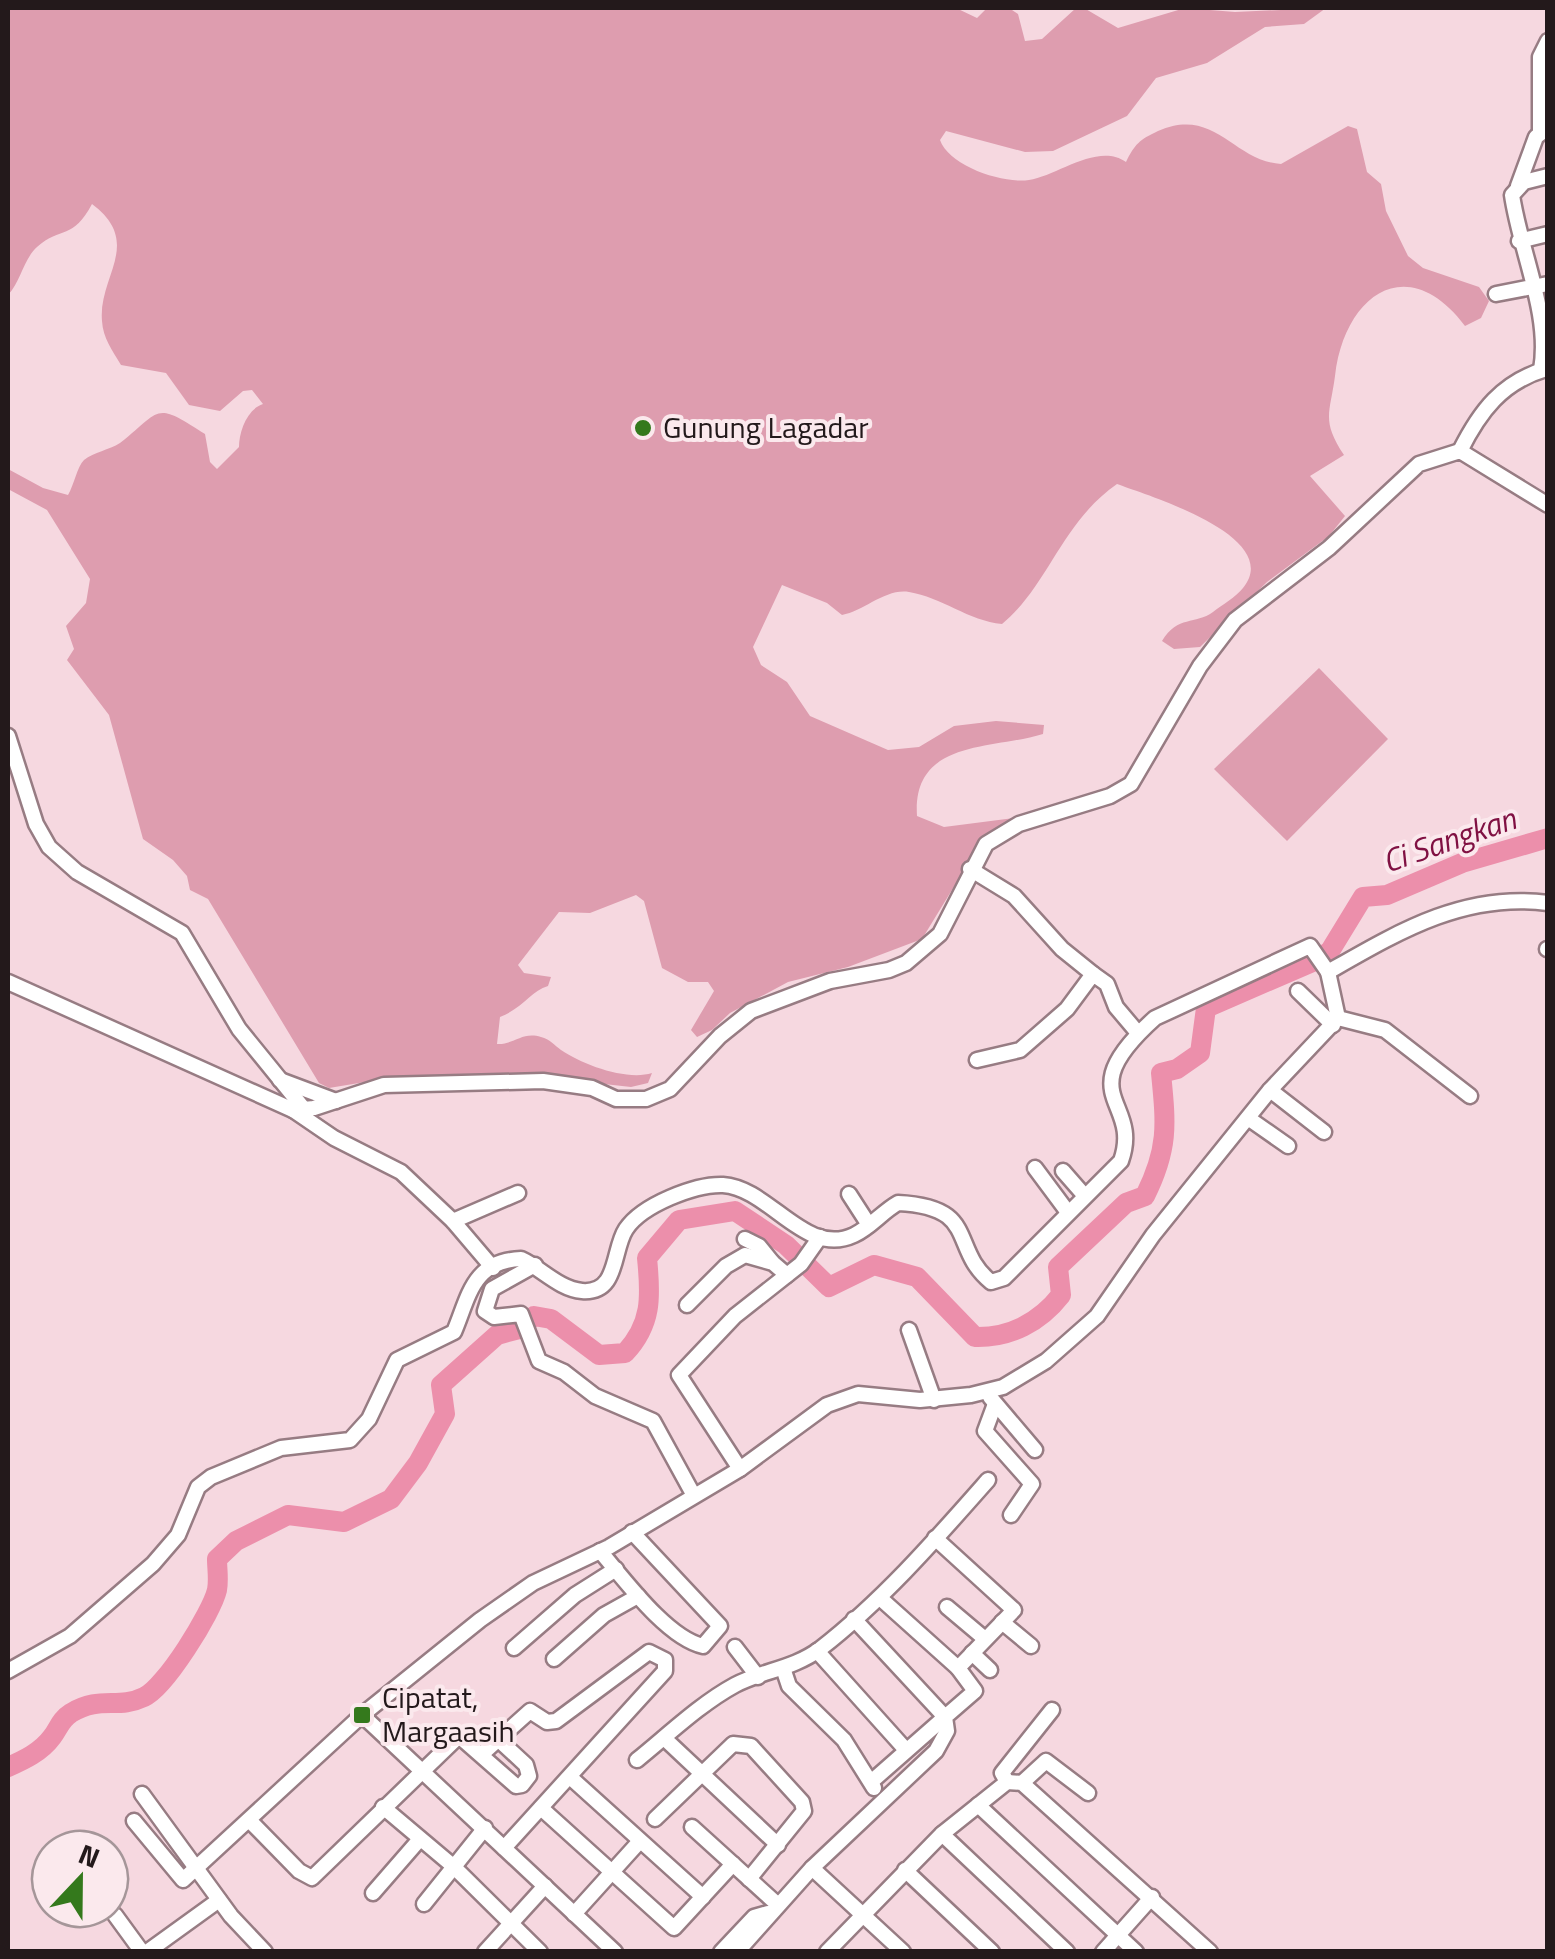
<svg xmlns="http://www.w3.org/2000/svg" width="1555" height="1959" font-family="'Titillium Web',sans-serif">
<rect width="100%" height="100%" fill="#f6d8e0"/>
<g fill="#de9daf">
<path d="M8 8H956L977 18 987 8H1009L1018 14 1025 41 1042 39 1076 8H1084L1118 28 1185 8 1235 12 1326 8 1304 24 1265 27 1207 63 1156 78 1127 116 1053 151 1025 152 946 131 940 140C949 166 1003 184 1029 180 1057 176 1098 142 1126 162 1135 144 1139 140 1158 131 1215 106 1233 161 1281 164L1348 126 1357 129 1367 172 1381 184 1386 211 1408 256 1423 268 1479 287 1489 301 1481 318 1465 326C1407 249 1344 296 1335 376 1330 414 1321 420 1344 455L1310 476 1345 516 1329 536 1267 582 1200 647 1174 649 1162 641C1178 615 1195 625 1213 612 1222 605 1236 597 1243 588 1285 536 1146 495 1117 484 1061 523 1049 585 1002 624 969 621 941 597 909 592 886 588 864 611 842 615L827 603 782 585 753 647 761 665 787 682 810 716 888 750 919 747 954 726 996 721 1044 725 1043 734C992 750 912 739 917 816L944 827 1014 818 980 844 922 939 848 967 788 982 730 1013 712 1030 697 1037 691 1030 714 991 708 982H688L662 968 644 901 636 895 590 913 559 912 518 965 524 973 551 977 548 986C531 991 523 1008 500 1017L497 1044C514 1045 522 1031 541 1037 550 1039 554 1045 561 1050 583 1065 627 1081 652 1073L648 1083 631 1087 523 1075 401 1076 329 1088 319 1083 208 899 190 890 187 876 173 860 143 839 109 715 67 660 74 649 66 626 86 603 90 579 47 510 8 489V469L43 488 68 495C74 485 77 467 84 460 94 452 109 450 120 443 162 410 153 400 205 434L210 462 217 469 239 447C239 432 247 409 263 404L252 390 243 391 220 411 189 405 166 373 121 365C112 350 103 338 102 321 98 276 144 243 92 204 73 240 61 226 37 247 23 260 21 281 8 295Z"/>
<polygon points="1319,668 1388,739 1287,841 1214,769"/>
</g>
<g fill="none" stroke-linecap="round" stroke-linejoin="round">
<path stroke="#ec8fab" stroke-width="20" d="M8 1767C24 1760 41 1752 52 1737 59 1728 60 1720 71 1713 101 1695 117 1710 144 1697 165 1688 212 1612 217 1590 219 1580 217 1568 217 1559L236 1541 288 1515 344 1522 391 1499 418 1463 445 1414 441 1385 497 1335 519 1329 534 1316 551 1319 599 1355 625 1353C652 1324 651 1297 647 1258L679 1220 735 1211 786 1245 829 1287 874 1265 917 1277 975 1337C1010 1338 1040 1322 1061 1295L1058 1267 1126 1203 1145 1196C1169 1148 1166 1124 1161 1073L1177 1069 1200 1053 1206 1008 1317 960 1330 951 1363 897 1387 895 1462 863 1548 838"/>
<defs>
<g id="minor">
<polyline points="1540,133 1540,57 1548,41"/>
<polyline points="1518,186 1536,137 1545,130"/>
<polyline points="1519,241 1548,234"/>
<polyline points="1496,294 1548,284"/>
<path d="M1541 370C1551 315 1520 251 1512 195L1524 182 1548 176"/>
<path d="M1460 451C1480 411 1502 382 1546 369"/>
<polyline points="8,736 36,824 49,847 77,872 182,933 239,1029 304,1109"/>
<polyline points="970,869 1014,896 1062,949 1093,974"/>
<polyline points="1547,949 1548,949"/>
<polyline points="8,982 293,1110 314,1108 384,1085 543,1081 592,1088 616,1099 646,1099 670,1089 720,1036 751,1011 830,981 889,970 906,963 940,934 986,844 1019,824 1110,796 1131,784 1200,666 1235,620 1329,548 1419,464 1460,451 1548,505"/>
<polyline points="1298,991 1333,1025"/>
<polyline points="1338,1018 1385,1030 1470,1096"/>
<polyline points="977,1060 1020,1050 1067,1009 1093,974 1107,984 1116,1007 1138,1033"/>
<polyline points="280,1080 336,1101"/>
<polyline points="1270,1090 1324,1132"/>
<polyline points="293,1110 334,1138 401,1172 453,1221 493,1268"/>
<polyline points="1248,1118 1288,1146"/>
<polyline points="1035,1168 1067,1211"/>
<polyline points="1063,1171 1084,1195"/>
<polyline points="849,1194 869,1225"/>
<polyline points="453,1221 518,1193"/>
<polyline points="745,1239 759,1246 772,1262"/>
<polyline points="535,1265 492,1289 485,1311 494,1317 521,1314 539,1361 564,1372 595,1396 653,1421 693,1494"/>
<polyline points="687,1305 726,1266 745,1255 773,1263 787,1275"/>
<polyline points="909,1330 934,1400"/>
<polyline points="990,1397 1035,1450"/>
<polyline points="995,1404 985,1431 1032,1484 1011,1515"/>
<polyline points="740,1469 679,1375 735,1316 801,1264 820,1237"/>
<path d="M600 1551C624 1579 667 1638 703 1646L720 1626 632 1532"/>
<polyline points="880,1598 958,1668"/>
<polyline points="947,1607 985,1639"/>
<polyline points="854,1619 945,1717 871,1782"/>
<polyline points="1002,1622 1031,1646"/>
<polyline points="735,1647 758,1677"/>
<polyline points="514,1648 575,1595 616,1569"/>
<polyline points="817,1651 906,1750"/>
<polyline points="972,1653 990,1670"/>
<polyline points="554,1659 604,1615 638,1596"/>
<path d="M8 1671 70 1636 153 1564 178 1535 198 1487 211 1477 281 1448 350 1440 369 1419 397 1360 454 1332C469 1297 472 1261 521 1259 541 1268 559 1289 582 1291 619 1294 612 1250 626 1229 642 1205 695 1184 723 1185 770 1188 805 1258 854 1235 871 1227 882 1212 898 1203 980 1207 949 1248 991 1282L1004 1278 1121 1161C1143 1099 1067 1097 1155 1018L1310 946 1328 972C1398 932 1464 892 1548 903"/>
<polyline points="784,1671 789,1686 844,1740 874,1788"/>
<polyline points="362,1715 615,1952"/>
<polyline points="664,1738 778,1845"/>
<polyline points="482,1754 530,1711 547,1722 556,1721 649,1652 665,1660 665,1671 504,1848"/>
<path d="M637 1760C668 1735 700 1704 735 1685 764 1670 793 1669 820 1649 883 1600 936 1539 988 1480"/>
<polyline points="570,1777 703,1897"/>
<polyline points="1007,1782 1002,1773 1052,1710"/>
<polyline points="1022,1783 1046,1761 1088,1793"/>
<polyline points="142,1794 231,1916 265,1952"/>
<polyline points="978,1805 1136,1952"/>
<polyline points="383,1807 453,1866 540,1952"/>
<polyline points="541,1808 674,1928 733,1864"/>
<polyline points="655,1819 733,1744 751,1746 802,1802 804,1811 749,1879"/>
<polyline points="134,1821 183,1880 362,1715 480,1620 533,1583 609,1547 740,1469 827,1405 858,1394 920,1400 971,1395 1003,1387 1046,1361 1097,1316 1153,1235 1270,1090 1338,1018 1328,972"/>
<polyline points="250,1821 299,1871 312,1878 459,1736 516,1786 522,1785 529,1776 526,1765 499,1740"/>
<polyline points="692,1827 778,1905"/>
<polyline points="942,1834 1067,1952"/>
<polyline points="812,1868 903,1952"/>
<polyline points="905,1870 992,1952"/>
<polyline points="373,1893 420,1839"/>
<polyline points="424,1904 485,1828"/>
<polyline points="574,1914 640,1841"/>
<polyline points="115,1915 142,1952"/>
<polyline points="147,1952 219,1900"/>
<polyline points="485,1952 545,1886"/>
<polyline points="721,1952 754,1917 768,1913"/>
<polyline points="737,1952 812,1868 936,1751 947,1731 945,1717 975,1691 958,1668 1014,1610 935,1538"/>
<polyline points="827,1952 942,1834 1007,1782 1022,1783 1210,1952"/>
<polyline points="1103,1952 1152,1897"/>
</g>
</defs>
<use href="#minor" stroke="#977c83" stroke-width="19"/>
<use href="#minor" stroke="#fff" stroke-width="14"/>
</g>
<g fill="#34791c" stroke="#fbe9ed" stroke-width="4">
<circle cx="643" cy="428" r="10"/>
<rect x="352" y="1705" width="20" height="20" rx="5"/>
</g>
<g text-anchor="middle" stroke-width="8" stroke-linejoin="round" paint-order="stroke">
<g font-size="30" fill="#23191b" stroke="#fbe9ed" text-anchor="start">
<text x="663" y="438">Gunung Lagadar</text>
<text x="382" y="1708">Cipatat,<tspan x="382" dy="34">Margaasih</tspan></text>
</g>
<g font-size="32" font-style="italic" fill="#801143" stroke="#fbe9ed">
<text transform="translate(1449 840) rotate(-19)" y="11">Ci Sangkan</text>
</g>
</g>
<rect width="1555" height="1959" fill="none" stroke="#23191b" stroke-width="20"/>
<g transform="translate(80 1879) rotate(22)"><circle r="48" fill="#fbe9ed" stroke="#a59699" stroke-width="2.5"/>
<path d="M0-8L18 38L0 25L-18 38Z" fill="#34791c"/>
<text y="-15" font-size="28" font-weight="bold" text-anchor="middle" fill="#23191b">N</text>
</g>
</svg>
